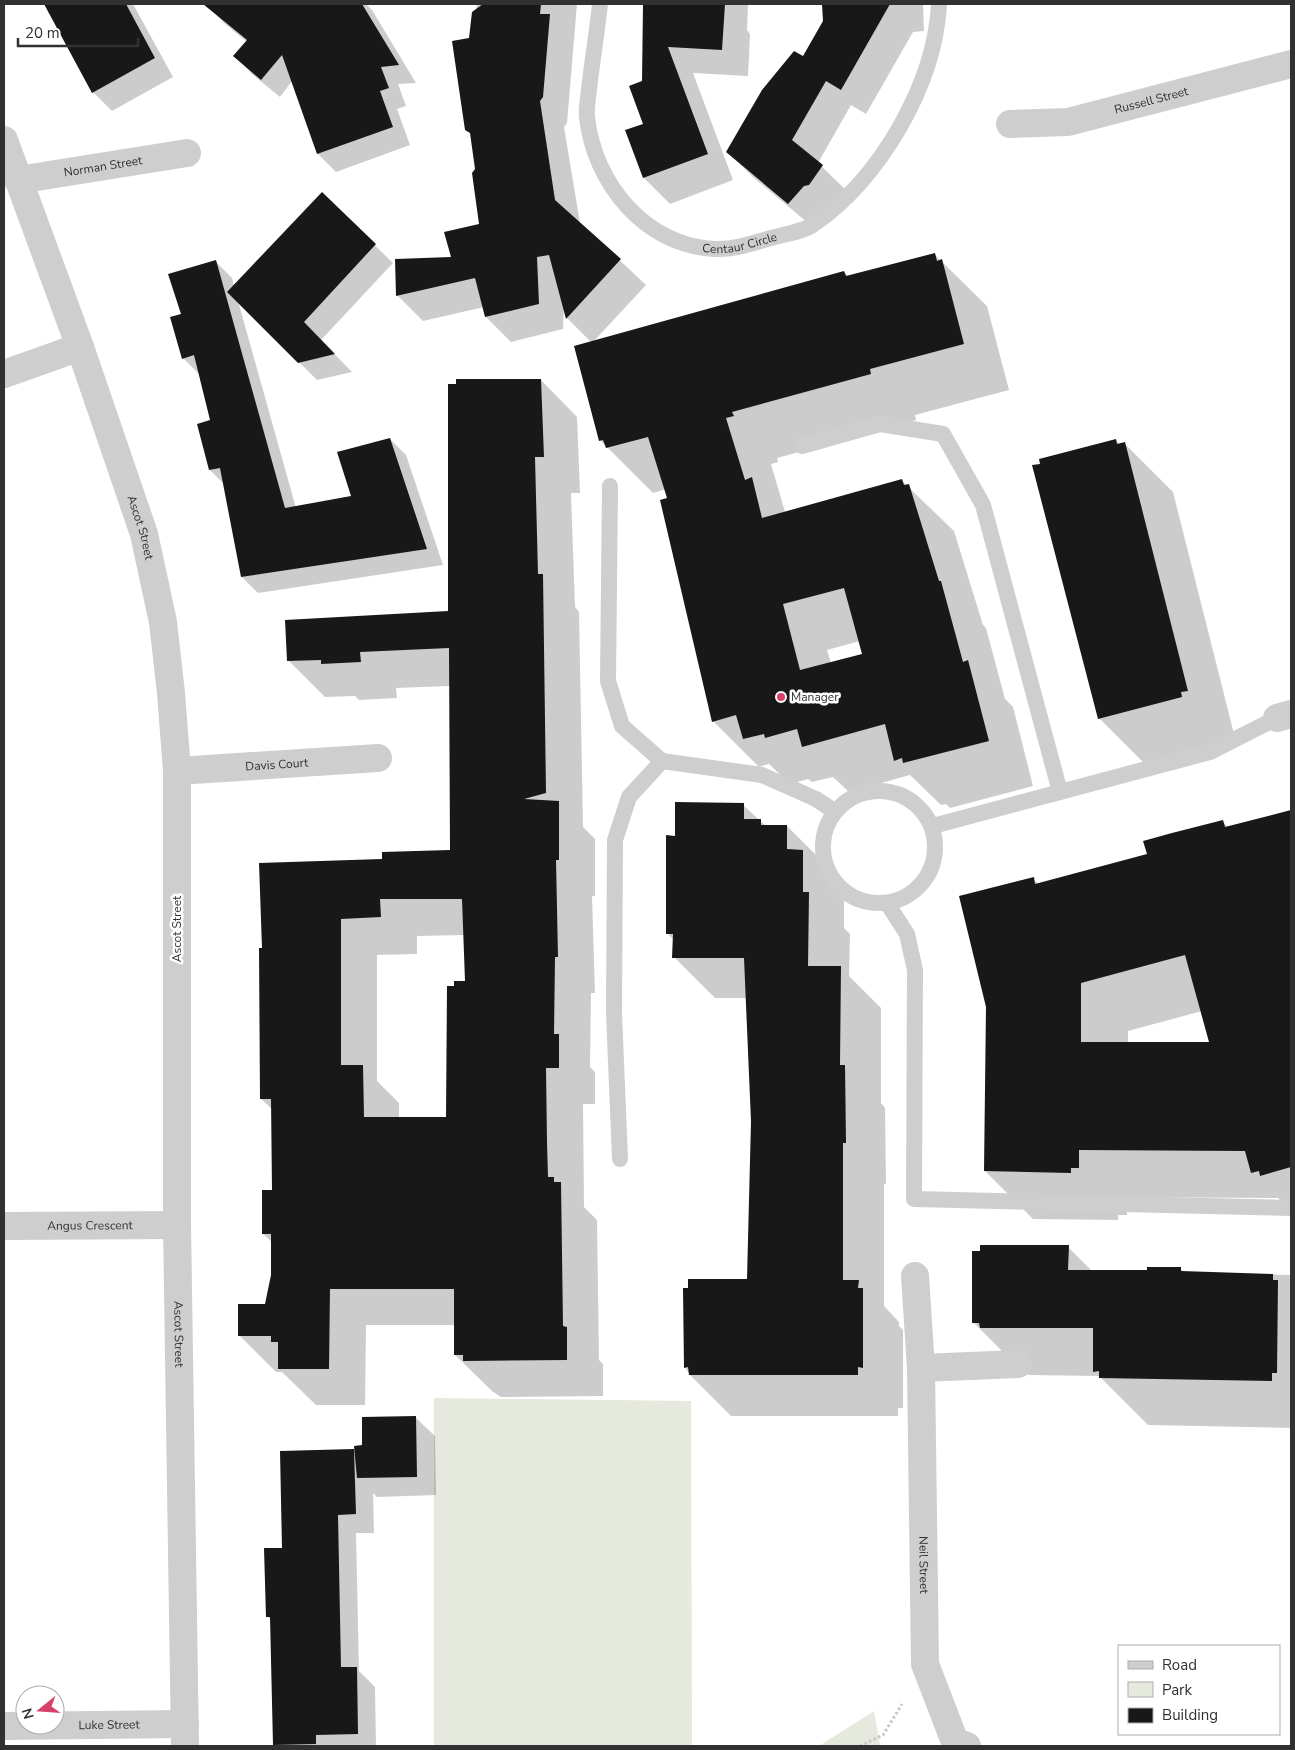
<svg xmlns="http://www.w3.org/2000/svg" width="1295" height="1750" font-family="'Nunito Sans',sans-serif">
<rect width="100%" height="100%" fill="#fff"/>
<g fill="#e6e9dd">
<polygon points="434,1398 691,1401 692,1746 434,1746"/>
<polygon points="874,1711 880,1745 878,1746 819,1746"/>
</g>
<g fill="#0003" fill-rule="evenodd">
<polygon points="48,4 133,4 173,77 112,111 93,92 52,16"/>
<polygon points="207,4 366,4 372,10 416,83 398,84 406,106 397,109 410,145 336,172 318,154 292,81 280,97 252,74 235,56 247,42 224,23"/>
<path d="M477 4H577L567 123 564 127 580 223 646 285 594 341 844 272 849 277 934 254 987 306 1009 390 915 415 916 420 777 458 778 462 771 464 785 512 902 481 954 531 983 625 986 628 1005 699 1013 707 1033 786 950 808 946 804 941 805 910 775 849 792 833 777 812 782 808 779 790 784 769 764 759 767 713 721 666 489 653 493 600 440 591 342 568 319 564 304 563 329 511 342 486 317 484 307 423 321 398 296 396 260 452 258 481 225 470 40ZM860 641 863 654 831 663 827 650Z"/>
<polygon points="645,4 748,4 747,30 750,34 748,76 693,73 733,180 670,204 644,178 627,131 644,124"/>
<polygon points="823,4 923,4 924,31 913,32 866,114 851,105 818,163 847,191 814,228 753,177 728,152 803,58 824,22"/>
<polygon points="322,194 393,263 321,340 352,372 317,380 238,301 296,508 352,497 390,439 406,455 443,565 258,593 242,577 225,485 210,470 212,421 200,375 183,358 182,315 215,261 232,278 234,286"/>
<path d="M541 380 577 417 580 493H571L575 607 579 612 583 827 595 839V896H592L595 993H591L590 1067 595 1072V1104H583L584 1207 597 1220 599 1360 603 1364V1396L501 1397 492 1391 455 1355V1325H366L365 1405H316L282 1372H276L239 1335 266 1306 272 1275V1242L263 1234 274 1191 272 1109 261 1099V950L383 860 452 851 450 686 396 688 397 698 359 700 355 696 325 697 289 661 449 612ZM464 935 466 982 455 987 448 1119H399V1103L377 1081V955L417 954V936Z"/>
<polygon points="1116,440 1120,445 1125,444 1173,492 1235,738 1147,766 1099,718"/>
<polygon points="743,805 766,826 787,826 828,867 828,876 844,892 844,928 850,934 849,976 881,1008 881,1103 885,1108 886,1184 884,1184 884,1306 899,1322 899,1326 903,1330 903,1408 898,1408 898,1416 731,1416 690,1375 685,1367 748,1280 752,1121 747,998 715,998 674,957 674,940 667,933 676,837"/>
<path d="M1291 811V1211L1278 1198 1127 1197V1215H1118V1220L1033 1219 985 1171 1033 879 1039 884 1148 855 1222 821 1229 828ZM1202 1011 1211 1044 1128 1043V1031Z"/>
<polygon points="1068,1247 1093,1272 1148,1271 1180,1268 1185,1273 1291,1275 1291,1428 1148,1425 1099,1376 1029,1375 1021,1370 973,1322"/>
<polygon points="416,1418 435,1436 436,1495 377,1497 373,1493 374,1533 356,1533 359,1671 375,1687 376,1746 274,1746 272,1621 267,1616 284,1549 354,1450 356,1452"/>
</g>
<g fill="#181818" fill-rule="evenodd">
<polygon points="44,4 126,4 155,58 92,93"/>
<polygon points="203,4 362,4 399,65 381,67 389,88 380,91 393,127 317,154 282,55 261,80 233,56 247,40"/>
<polygon points="483,4 541,4 540,14 550,14 543,97 540,101 555,200 621,259 566,319 549,255 537,257 539,304 485,317 475,278 396,296 395,259 451,257 444,232 479,224 472,173 475,169 470,133 465,130 452,41 469,38 472,12"/>
<polygon points="643,4 725,4 722,50 668,47 708,154 643,178 625,130 643,124 629,86 642,81"/>
<polygon points="822,4 890,4 841,90 826,81 792,140 823,165 809,185 804,186 788,204 726,152 762,90 794,51 803,56 823,21"/>
<polygon points="322,192 376,244 304,322 335,354 298,363 227,292"/>
<path d="M935 253 937 261 942 259 964 344 870 369 871 374 732 412 734 416 726 418 745 480 752 477 762 518 902 479 904 485 909 484 939 581H941L963 662 968 660 989 741 903 763 902 758 894 761 885 724 802 747 797 729 765 738 764 734 743 739 736 715 712 722 660 500 667 498 648 437 606 448 603 440 599 441 574 346 844 271 846 276ZM844 588 862 654 800 670 783 604Z"/>
<polygon points="216,260 285,508 351,496 337,452 390,438 427,549 241,577 220,468 209,470 197,424 210,420 194,355 182,359 170,317 181,314 168,274"/>
<path d="M456 379H541L544 457H535L538 574H543L546 793 524 799 559 801V860H556L558 957H555L554 1034H559V1068H546L547 1142 548 1177H554V1182H561L563 1326 567 1327V1360L463 1361V1355H454V1289H330L329 1369H278V1342H271V1336H238V1304H265L271 1275V1234H262V1190H272L271 1099H260L259 948H262L259 863 382 859V852L450 850 449 648 360 652 361 662 321 664V660L287 661 285 620 448 611V384H456ZM380 899H462L465 981H454V986H447L446 1117H364L363 1065H341V919L381 917Z"/>
<polygon points="1116,439 1117,444 1125,442 1188,691 1181,692 1182,697 1098,719 1032,465 1040,464 1039,459"/>
<polygon points="675,802 744,803 744,819 761,819 761,825 787,825 787,849 803,850 803,892 809,892 808,966 841,966 840,1065 845,1065 846,1143 843,1143 843,1280 859,1280 858,1288 863,1288 863,1368 858,1367 858,1375 689,1375 688,1367 684,1368 683,1288 688,1288 688,1279 747,1279 751,1121 744,958 672,958 673,934 666,934 666,835 675,836"/>
<path d="M1291 810V1167L1260 1176 1259 1171 1251 1173 1245 1151 1079 1150V1168H1071V1173L984 1171 986 1007 959 896 1034 877 1035 884 1147 854 1143 841 1172 833 1223 820 1225 827ZM1185 955 1209 1042H1081V983Z"/>
<polygon points="980,1245 1069,1245 1068,1270 1147,1270 1147,1267 1181,1267 1181,1271 1273,1274 1273,1280 1278,1280 1277,1373 1272,1373 1272,1381 1099,1378 1099,1371 1093,1372 1093,1328 980,1328 979,1323 972,1323 972,1251 980,1251"/>
<polygon points="416,1416 417,1477 357,1478 354,1446 362,1445 362,1417"/>
<polygon points="354,1449 356,1514 338,1515 341,1667 357,1667 358,1734 316,1735 316,1744 273,1745 270,1617 266,1617 264,1548 282,1548 280,1451"/>
</g>
<g fill="none" stroke-linecap="round" stroke-linejoin="round">
<polyline stroke="#c8c8c8" stroke-width="3" stroke-dasharray="2.5 2.5" stroke-linecap="butt" points="860,1746 883,1735 902,1704"/>
<g stroke="#cecece" stroke-width="16">
<path id="s1" d="M600 4C597 33 592 61 589 90 588 99 586 108 587 117 594 183 645 246 715 249 734 250 753 243 771 238 784 234 803 232 814 224 880 179 935 84 939 4"/>
<polyline points="802,446 880,424 943,434 983,505 1060,792"/>
<polyline points="610,486 608,681 622,726 662,761"/>
<circle cx="879" cy="847" r="56"/>
<polyline points="933,826 1210,752 1277,718"/>
<polyline points="887,903 907,934 915,970 914,1199 1291,1208"/>
<polyline points="620,1159 614,1013 615,840 629,797 662,761 762,775 816,799 834,811"/>
</g>
<g stroke="#cecece" stroke-width="28">
<path id="s2" d="M1010 124 1068 122 1291 64"/>
<path id="s3" d="M4 140 80 347 144 534 163 622 171 693 177 771V1225L185 1746"/>
<path id="s4" d="M18 180 187 153"/>
<polyline points="4,374 80,347"/>
<polyline points="1277,718 1291,714"/>
<path id="s5" d="M177 771 378 758"/>
<path id="s6" d="M4 1226 177 1225"/>
<path id="s7" d="M915 1276 921 1368 925 1664 955 1742 967 1746"/>
<polyline points="921,1368 1018,1364"/>
<path id="s8" d="M4 1726 185 1724"/>
</g>
</g>
<circle fill="#d94268" stroke="#fff" stroke-width="2" cx="781" cy="697" r="5"/>
<g text-anchor="middle" stroke-width="5" stroke-linejoin="round" paint-order="stroke">
<g font-size="12" fill="#313131" stroke="#fff">
<text dy="4" stroke="none"><textPath href="#s2" startOffset="144">Russell Street</textPath></text>
<text dy="4" stroke="none"><textPath href="#s4" startOffset="86">Norman Street</textPath></text>
<text dy="4" stroke="none"><textPath href="#s1" startOffset="339">Centaur Circle</textPath></text>
<text dy="4" stroke="none"><textPath href="#s3" startOffset="411">Ascot Street</textPath></text>
<text dy="4" stroke="none"><textPath href="#s5" startOffset="100">Davis Court</textPath></text>
<text transform="translate(177 929) rotate(-90)" y="4">Ascot Street</text>
<text dy="4" stroke="none"><textPath href="#s6" startOffset="86">Angus Crescent</textPath></text>
<text dy="4" stroke="none"><textPath href="#s3" startOffset="1221">Ascot Street</textPath></text>
<text dy="4" stroke="none"><textPath href="#s7" startOffset="289">Neil Street</textPath></text>
<text dy="4" stroke="none"><textPath href="#s8" startOffset="105">Luke Street</textPath></text>
</g>
<g font-size="12" fill="#313131" stroke="#fff" text-anchor="start">
<text x="791" y="701">Manager</text>
</g>
</g>
<rect width="1295" height="1750" fill="none" stroke="#313131" stroke-width="10"/>
<rect x="1118" y="1645" width="162" height="90" fill="#ffffff" stroke="#adadad"/>
<rect x="1128" y="1661" width="25" height="8" fill="#cecece" stroke="#adadad"/>
<text x="1162" y="1670" font-size="15" fill="#313131">Road</text>
<rect x="1128" y="1682" width="25" height="15" fill="#e6e9dd" stroke="#adadad"/>
<text x="1162" y="1695" font-size="15" fill="#313131">Park</text>
<rect x="1128" y="1708" width="25" height="15" fill="#181818" stroke="#adadad"/>
<text x="1162" y="1720" font-size="15" fill="#313131">Building</text>
<g transform="translate(40 1710) rotate(253)"><circle r="24" fill="#ffffff" stroke="#adadad"/>
<path d="M0-4L9 19L0 12L-9 19Z" fill="#d94268"/>
<text y="-8" font-size="14" font-weight="bold" text-anchor="middle" fill="#313131">N</text>
</g>
<path d="M18 38v8h120v-8" fill="none" stroke="#313131" stroke-width="2.5"/>
<text x="25" y="38" font-size="15" fill="#313131" stroke="#ffffff" stroke-width="4" paint-order="stroke">20 m</text>
</svg>
